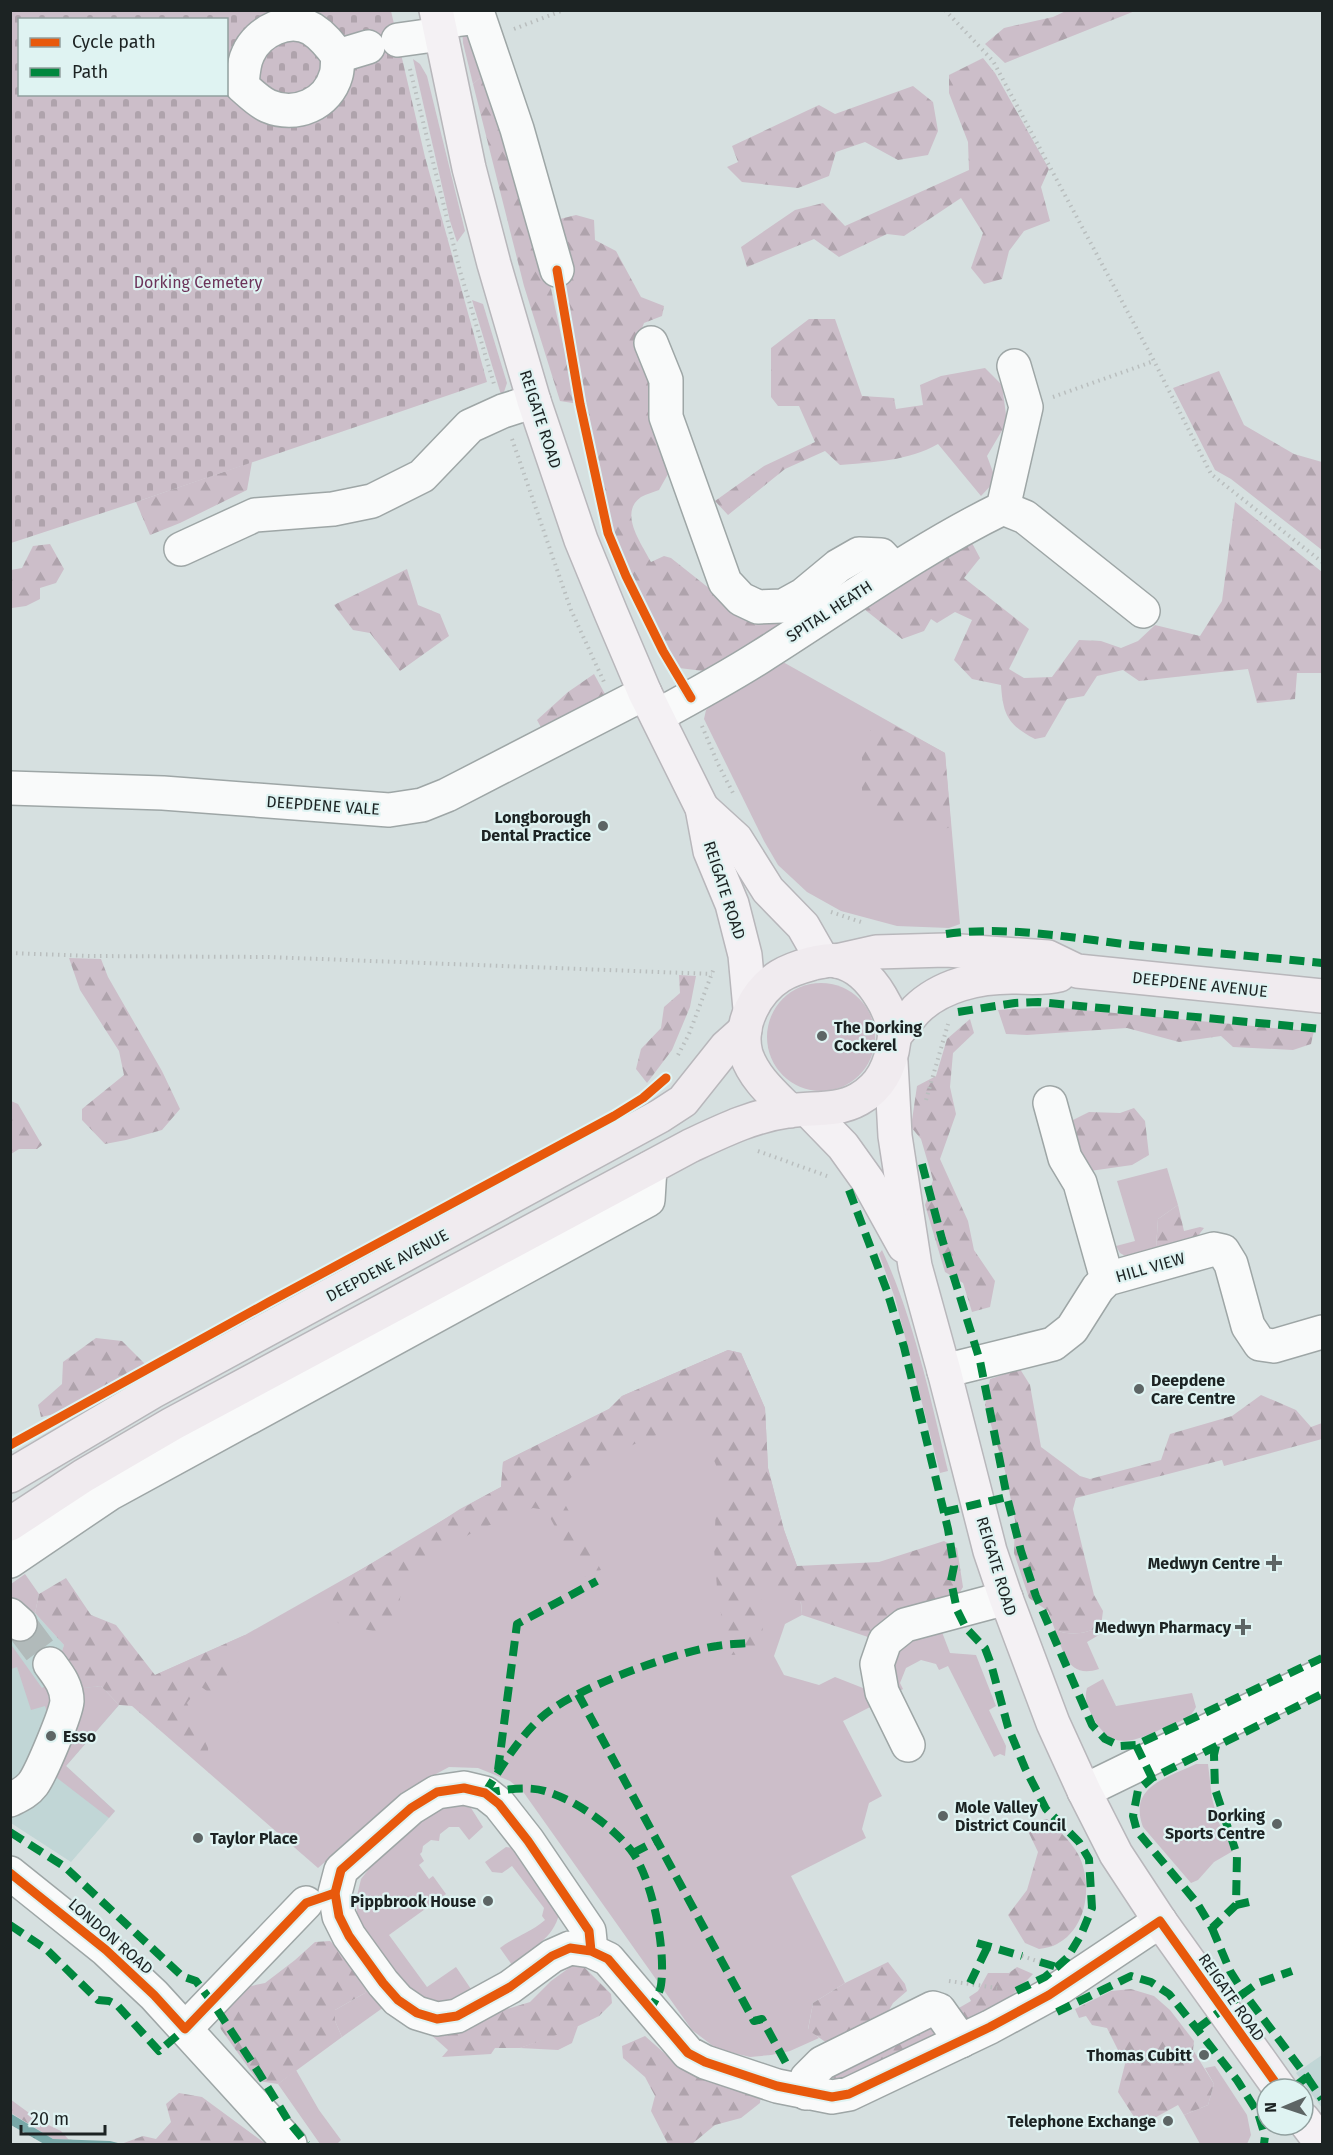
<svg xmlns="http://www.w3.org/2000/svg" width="1333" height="2155" font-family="'Fira Sans',sans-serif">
<defs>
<pattern id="forest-firs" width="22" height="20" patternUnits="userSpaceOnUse" patternTransform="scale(1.5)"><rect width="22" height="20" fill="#ccbec9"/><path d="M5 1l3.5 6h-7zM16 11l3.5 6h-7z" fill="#afa3ac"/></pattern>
<pattern id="cemetery-stones" width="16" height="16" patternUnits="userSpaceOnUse" patternTransform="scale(1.5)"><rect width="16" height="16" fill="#ccbec9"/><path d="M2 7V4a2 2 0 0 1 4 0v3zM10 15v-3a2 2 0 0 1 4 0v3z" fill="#afa3ac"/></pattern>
<pattern id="water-ripples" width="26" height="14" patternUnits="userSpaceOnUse" patternTransform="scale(1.5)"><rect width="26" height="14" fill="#78a8a8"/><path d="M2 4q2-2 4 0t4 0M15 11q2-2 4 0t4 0" fill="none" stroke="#628888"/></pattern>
</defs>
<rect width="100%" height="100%" fill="#d6e0e0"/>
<g fill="#c1d6d6">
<polygon points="10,1599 20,1603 35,1613 64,1645 60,1657 119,1705 66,1766 115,1811 71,1862 11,1823"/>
<polygon points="1322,2055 1322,2108 1296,2073"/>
</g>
<g fill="#ccbec9">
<polygon points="470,27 482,76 473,84 463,43 462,29"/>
<polygon points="413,59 420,64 427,76 465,231 457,242 450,221"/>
<polygon points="472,300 483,304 507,383 502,398"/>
<polygon points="783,662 945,753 960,924 949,928 897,926 841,911 807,892 778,865 764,841 704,719 706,710 715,701"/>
<circle cx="821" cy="1037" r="54"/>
<polygon points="1167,1168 1178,1205 1158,1219 1156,1248 1132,1260 1120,1253 1116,1246 1135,1241 1117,1181"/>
<path d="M882 1250C914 1319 930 1397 948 1471L940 1473 895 1298 879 1254Z"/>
<polygon points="728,1350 741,1353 765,1408 768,1468 784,1530 797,1566 802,1615 785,1624 774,1656 784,1675 819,1685 835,1677 868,1690 874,1705 843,1721 882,1796 869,1803 862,1829 866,1838 791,1876 845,1983 813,2003 808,2029 819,2038 790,2051 771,2055 750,2057 717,2049 692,2030 524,1793 510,1781 478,1768 449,1767 412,1787 318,1868 209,1773 155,1675 245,1635 406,1544 460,1509 501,1487 503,1462 609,1409 622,1396"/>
<polygon points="25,1574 39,1594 35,1613 20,1603 11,1599 11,1584"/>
<path d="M1101 1626 1104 1632 1087 1642 1099 1669C1068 1679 1064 1653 1055 1630 1072 1636 1085 1634 1101 1626Z"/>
<polygon points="940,1627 950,1653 976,1655 996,1706 989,1710 1006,1746 1005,1756 1000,1754 994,1757 948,1666 939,1670 936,1664 921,1660 906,1668 900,1683 903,1689 895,1694 891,1687 894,1652 902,1643"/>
<polygon points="10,1643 42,1688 52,1681 50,1721 45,1706 31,1710 17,1667 11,1669"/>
<path d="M1103 1679 1116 1706 1192 1693 1196 1707C1191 1719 1178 1722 1166 1727 1135 1741 1111 1754 1092 1715 1087 1706 1084 1698 1087 1688Z"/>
<polygon points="101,1686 119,1705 66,1766 115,1811 109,1818 48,1771 75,1689"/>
<path d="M1196 1764H1208L1212 1798 1218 1821 1233 1851 1214 1862 1198 1880 1191 1883 1143 1827C1128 1786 1167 1778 1196 1764Z"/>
<polygon points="458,1804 471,1808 483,1827 469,1840 459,1827 449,1827 440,1834 439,1841 431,1840 423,1846 422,1852 420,1854 424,1861 419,1865 429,1879 433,1876 446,1894 389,1935 427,1987 456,1967 473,1992 456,2002 431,2004 403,1984 362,1928 357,1914 357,1896 361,1879 372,1865 408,1829 442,1806"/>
<path d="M506 1847 513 1848 559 1914C554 1938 530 1950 512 1965L500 1948C516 1936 530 1933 545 1920L542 1916 544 1908 512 1866 502 1873 492 1872 485 1862Z"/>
<polygon points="367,1982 384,2007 342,2037 335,2021 335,2010 365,1993"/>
<polygon points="578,2026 572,2043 558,2050 520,2048"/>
<polygon points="1215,2066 1247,2115 1251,2135 1247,2144 1200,2144 1184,2115 1208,2105 1214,2084 1205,2068"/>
<polygon points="296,2070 319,2110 341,2140 337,2144 320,2144 278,2084"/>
</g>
<g fill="url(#forest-firs)">
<polygon points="1068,10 1135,11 1005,63 985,44 1004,28 1053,17"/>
<polygon points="983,58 995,73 1049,169 1041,187 1050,221 1024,231 1009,251 1002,279 984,284 971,268 983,233 961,198 904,236 887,234 839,257 814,239 747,267 741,247 795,210 823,203 845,226 969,170 968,142 949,93 949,75"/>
<path d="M482 76 529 186 564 349 575 345 564 284 556 220 576 215 594 220 595 240 616 251 641 297 664 306 662 316 644 323 636 344 652 392 655 432 668 474 659 490C654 492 646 494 641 497 618 513 642 544 651 562L664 556 671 558 739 612 855 569 868 571 712 672 679 668 631 579 609 516 585 405 560 401 524 286 473 84Z"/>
<polygon points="913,86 933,102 938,131 928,155 898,160 865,142 836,152 829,176 798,188 742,182 727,167 738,162 732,146 819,105 835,114"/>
<path d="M809 319H835L862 396 894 398 896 409 923 405 920 385 941 376 985 368 1002 385 1007 422 987 456 996 480 981 496 938 444C908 461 874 462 840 465L825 451 785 469 728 515 715 501 764 466 815 442 799 406H778L771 397V348Z"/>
<polygon points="1219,371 1244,425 1294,454 1322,462 1322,550 1231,479 1215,470 1173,388"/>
<polygon points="252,462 247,490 180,523 150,535 136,502"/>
<path d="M1235 502 1322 572V673H1297L1295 699 1257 703 1248 669 1139 681 1123 670 1097 676 1084 696 1067 699 1045 737 1035 739C1008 725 1003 715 1001 685L972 679 954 660 972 620 955 612 937 623 931 619 924 631 902 639 864 609 948 550 972 543 980 558 964 578 1029 629 1009 669 1024 678 1052 677 1079 640 1101 641 1121 648 1138 641 1155 625 1200 636 1222 601Z"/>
<polygon points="50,544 64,569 56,583 40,588 40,599 26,606 12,608 11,570 22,568 33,546"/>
<polygon points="407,569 418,605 440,614 449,636 400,671 370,633 353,630 334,605"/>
<polygon points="594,674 605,694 603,701 543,731 537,720 568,692"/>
<polygon points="884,720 945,753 951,827 931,833 913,820 898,826 875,822 862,799 862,737"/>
<polygon points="69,958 101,959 108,977 162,1071 180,1109 162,1130 126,1140 105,1144 82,1120 82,1109 124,1075 119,1051 80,990"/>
<polygon points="679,975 696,976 690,1007 672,1050 647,1083 636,1069 641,1049 661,1028 664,1007 680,993"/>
<polygon points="1051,1007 1284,1029 1314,1031 1311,1044 1293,1050 1233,1047 1221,1036 1179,1042 1127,1028 1027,1035 1006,1034 998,1010"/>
<polygon points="970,1019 974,1033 953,1053 950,1087 956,1114 940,1159 968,1221 974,1250 995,1281 990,1307 972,1312 963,1283 945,1272 925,1205 933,1180 921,1139 911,1127 917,1086 936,1076 947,1039"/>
<polygon points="11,1101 18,1104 42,1145 37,1149 19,1149 11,1154"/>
<polygon points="1134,1108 1145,1121 1149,1155 1132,1165 1090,1171 1076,1160 1073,1120 1089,1112 1120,1113"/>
<polygon points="1178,1205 1184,1231 1200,1227 1204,1228 1194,1241 1156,1249 1158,1219"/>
<polygon points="96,1338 122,1341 146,1365 135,1374 68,1411 41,1417 38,1405 62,1384 63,1362"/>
<path d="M728 1350 741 1353 765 1408 768 1468 784 1530 797 1566 879 1562 944 1541 957 1548 963 1587 957 1597 876 1638 868 1637 802 1615 801 1602 767 1589 758 1605 763 1624 761 1647 751 1654 731 1655 718 1601 714 1548 716 1507 732 1497 719 1473 702 1429 683 1425 641 1441 576 1472 561 1489 566 1506 601 1570 586 1577 580 1574 546 1510 533 1508 475 1531 411 1569 402 1586 396 1623 377 1632 338 1623 330 1588C387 1555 443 1518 501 1487L503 1462 609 1409 622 1396Z"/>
<path d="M1020 1369 1030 1385 1041 1447 1080 1476 1090 1479 1161 1460 1170 1434 1232 1416 1261 1395 1296 1410 1311 1427 1322 1423V1439L1224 1466 1222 1460 1076 1498 1073 1509 1094 1595 1103 1611 1101 1626C1085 1634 1072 1636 1055 1630L1048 1611 1029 1598 1014 1553 1015 1520 1005 1471 985 1405 990 1379Z"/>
<polygon points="66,1578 91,1615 116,1625 155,1675 245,1635 247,1643 230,1659 240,1680 218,1699 200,1686 187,1703 208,1748 209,1773 132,1706 119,1705 101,1686 75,1689 60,1657 64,1645 35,1613 39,1594"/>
<path d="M1047 1819C1057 1829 1071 1841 1078 1854 1093 1882 1088 1928 1057 1944 1052 1947 1045 1948 1039 1949L1025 1943 1008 1915 1027 1890 1038 1852 1027 1829 1038 1821Z"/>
<polygon points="330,1941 368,1977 365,1993 335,2010 335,2021 342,2037 278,2084 258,2081 220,2028 223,2000 241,1988 265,1983 295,1960 315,1942"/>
<polygon points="888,1962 905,1984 907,1991 893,2003 888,2012 827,2043 808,2030 813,2003 845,1983"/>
<polygon points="573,1965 585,1968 611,1994 612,2003 599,2016 568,2031 520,2048 495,2048 491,2054 442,2057 448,2050 429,2033 434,2030 456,2034 501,2011 530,2002 551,1981"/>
<path d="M1017 1967 1033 1974C1014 1993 992 2019 963 2020L957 2009 971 2001 969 1997 978 1991 988 1973H1009Z"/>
<polygon points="1131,1989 1154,1996 1170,2010 1194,2041 1193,2050 1214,2084 1208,2105 1184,2115 1178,2105 1140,2126 1118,2092 1125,2064 1107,2028 1092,2025 1086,2016 1079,2018 1075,2009 1111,1991"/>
<polygon points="930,2017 938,2039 842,2082 835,2081 829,2069"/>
<polygon points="645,2036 680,2067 761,2094 760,2103 741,2118 715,2125 692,2144 668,2144 651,2111 655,2096 645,2077 623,2058 622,2046"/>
<polygon points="179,2093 202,2097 266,2144 121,2144 143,2136 156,2139 171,2122 166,2104"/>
<polygon points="10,2099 40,2121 61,2131 69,2140 53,2139 11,2113"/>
</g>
<path fill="url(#cemetery-stones)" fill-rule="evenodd" d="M10 11H391L425 157 487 382 136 502 11 543ZM20 20H226V94H20Z"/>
<polygon fill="url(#water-ripples)" points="10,2113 53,2139 110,2141 122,2144 44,2144 11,2125"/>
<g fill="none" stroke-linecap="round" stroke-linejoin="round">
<polyline stroke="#b1baba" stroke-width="33" stroke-dasharray="33 16" stroke-linecap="butt" points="20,1624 50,1664"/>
<defs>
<g id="minor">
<polyline points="439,22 479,17 517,129 557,270"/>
<polyline points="398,40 441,34"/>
<path d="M338 56C330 45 323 36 312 29 289 16 258 31 248 54 243 64 243 76 242 86 250 93 259 102 268 106 296 118 328 104 336 75 338 69 337 62 338 56L368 47"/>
<polyline points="651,343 666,380 666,417 725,582 741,599 758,607 783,606 803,595 838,566 859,554 881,555 894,569"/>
<polyline points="1003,508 1025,517 1143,611"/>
<polyline points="181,549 255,515 333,509 372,501 422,476 470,426 503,411 534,401"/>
<path d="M657 716C692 697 727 678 760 657 841 606 917 550 1003 508L1026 407 1014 366"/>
<polyline points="10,788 163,793 389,810 422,805 447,795 645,693"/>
<polyline points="1050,1103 1065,1158 1080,1183 1107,1279"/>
<polyline points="944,1371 1053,1344 1072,1329 1098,1288 1107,1279 1214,1249 1223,1251 1231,1264 1248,1326 1260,1344 1274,1346 1322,1332"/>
<polyline points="10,1561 109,1494 648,1200 650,1168"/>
<polyline points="10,1615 20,1624"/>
<polyline points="908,1745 882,1692 877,1664 885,1641 905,1625 1006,1598"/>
<polyline points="1084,1791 1322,1675"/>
<path d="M10 1800C20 1795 27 1792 33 1784 41 1773 66 1714 67 1701 67 1686 58 1675 50 1664"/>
<polyline points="10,1873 106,1950 154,1995 290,2144"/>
<polyline points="591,1951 589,1931 528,1841 499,1804 485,1793 464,1788 437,1792 411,1808 341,1870 335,1893 339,1916 349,1936 383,1983 398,2000 417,2013 437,2019 457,2016 510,1987 552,1956 570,1948 591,1951 608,1959 688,2053 705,2062 777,2086 832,2097 849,2094 990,2027 1049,1995 1160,1921"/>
<polyline points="185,2029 306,1903"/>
<polyline points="806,2093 807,2078 822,2063 933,2008 939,2010 961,2041"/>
</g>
<g id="major">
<polyline points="436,10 469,168 494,264 534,401 581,540 611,613 645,693 702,808 710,851 732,904 745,955 750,1009"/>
<polyline points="702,808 736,839 768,890 803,926 823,961"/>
<polyline points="891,1062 895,1136 915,1266 944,1371 990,1551 1006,1598 1053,1723 1084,1791 1116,1854 1160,1921 1280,2089"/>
<polyline points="809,1111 843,1146 868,1181 904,1246"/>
<polyline points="1303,2119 1322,2144"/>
</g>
<g id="highway">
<polyline points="836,961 876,952 946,950 1048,957 1077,971 1322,996"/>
<path d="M895 1035C902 1027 909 1018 916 1010 941 985 979 977 1012 977 1029 977 1043 979 1059 975"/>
<polyline points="10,1476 152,1392 660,1116 683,1101 726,1047 745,1030"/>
<path d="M10 1524 83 1476 172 1424 690 1146C722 1131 752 1116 788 1111 812 1107 836 1112 859 1099 882 1086 891 1065 894 1040 896 1027 888 1008 881 997 871 980 857 965 837 961 830 959 821 962 814 963 803 966 791 969 780 976 756 991 738 1025 746 1054 754 1078 773 1094 790 1111"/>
</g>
</defs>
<use href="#minor" stroke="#9ea6a6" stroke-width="36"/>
<use href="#major" stroke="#b8b7bb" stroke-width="36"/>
<use href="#highway" stroke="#b8b7bb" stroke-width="36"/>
<g stroke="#b9bebe" stroke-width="4" stroke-dasharray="1.5 4.5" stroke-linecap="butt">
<polyline points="945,10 993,61 1154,361 1211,474 1322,562"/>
<polyline points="514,29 564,10"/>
<polyline points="410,69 460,271 494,384"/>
<polyline points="1053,397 1154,361"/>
<polyline points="512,439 571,610 604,682"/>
<polyline points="702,726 718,764 733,793"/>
<polyline points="831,912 864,923"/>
<polyline points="10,953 91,956 268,957 712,974"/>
<polyline points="678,1055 689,1034 714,968"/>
<polyline points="926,1100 948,1024"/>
<polyline points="758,1151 827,1176"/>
<polyline points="1022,1956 1040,1962"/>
<polyline points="949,1981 997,1988"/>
</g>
<use href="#minor" stroke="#f9fafa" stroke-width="33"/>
<use href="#major" stroke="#f4f1f4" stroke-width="33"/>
<use href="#highway" stroke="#f0ebef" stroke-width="33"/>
<g stroke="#00873e" stroke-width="8" stroke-dasharray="15 8" stroke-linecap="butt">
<path d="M946 934C1011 925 1076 939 1141 946 1201 952 1262 957 1322 963"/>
<polyline points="958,1012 1015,1003 1038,1002 1322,1029"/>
<polyline points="922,1164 942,1239 980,1361 1007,1497"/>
<polyline points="849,1190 887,1291 904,1347 948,1529 954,1566 951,1581 957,1610 966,1628 985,1648 991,1664 1008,1727 1025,1768 1046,1809 1079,1842 1089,1859 1092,1908 1081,1935 1067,1958 1057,1967 1045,1977 1014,1992"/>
<polyline points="944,1512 1007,1497 1021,1551 1036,1596 1092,1725 1105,1739 1120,1746 1136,1745 1322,1658"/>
<polyline points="10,1578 11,1578"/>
<polyline points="578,1694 754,2021 762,2019 787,2065"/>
<polyline points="1136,1745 1152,1778"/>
<polyline points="1216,1746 1214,1755 1215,1789 1237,1855 1236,1905 1212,1928 1197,1903 1137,1831 1133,1816 1138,1790 1152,1778 1322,1694"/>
<polyline points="498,1770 517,1624 597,1581"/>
<path d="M485 1793C506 1790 528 1785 548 1792 577 1801 615 1828 633 1853 653 1882 666 1950 661 1985 660 1993 654 2002 650 2010"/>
<path d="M485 1793C502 1766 519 1737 543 1716 575 1688 675 1652 717 1646 727 1644 738 1644 749 1643"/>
<polyline points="10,1832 65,1867 182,1976 196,1981 212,2002 259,2073 289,2122 307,2144"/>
<polyline points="633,1853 658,1840"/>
<polyline points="1236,1905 1249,1902"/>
<polyline points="10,1925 46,1949 98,2000 109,2001 117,2005 159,2051 185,2029"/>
<polyline points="1212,1928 1230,1971 1244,1993 1258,1983 1292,1971"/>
<polyline points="977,1943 1022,1956"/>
<polyline points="1040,1962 1057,1967"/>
<polyline points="970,1983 988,1946"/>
<polyline points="1057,2012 1131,1976 1151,1982 1169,1994 1197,2029 1237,2080 1258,2113 1265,2136 1264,2144"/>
<polyline points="1197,2029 1244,1993 1307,2077 1291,2089"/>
<polyline points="1307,2077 1322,2099"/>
</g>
<defs>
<g id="cycleway">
<polyline points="557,270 580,404 608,533 626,576 663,651 691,698"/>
<polyline points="10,1445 269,1302 614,1116 643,1098 666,1078"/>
<polyline points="10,1873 106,1950 154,1995 185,2029 306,1903 335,1893"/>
<polyline points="591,1951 589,1931 528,1841 499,1804 485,1793 464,1788 437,1792 411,1808 341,1870 335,1893 339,1916 349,1936 383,1983 398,2000 417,2013 437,2019 457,2016 510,1987 552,1956 570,1948 591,1951 608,1959 688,2053 705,2062 777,2086 832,2097 849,2094 990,2027 1049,1995 1160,1921 1280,2089"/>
</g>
</defs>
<use href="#cycleway" stroke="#dff3f2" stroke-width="13"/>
<use href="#cycleway" stroke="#e8590c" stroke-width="9"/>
</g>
<g fill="#5d6565" stroke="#dff3f2" stroke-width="2">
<circle cx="603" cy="826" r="6"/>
<circle cx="822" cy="1036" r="6"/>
<circle cx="1139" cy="1389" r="6"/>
<path d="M1271 1554h6v6h6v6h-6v6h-6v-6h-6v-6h6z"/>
<path d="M1240 1618h6v6h6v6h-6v6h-6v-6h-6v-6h6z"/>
<circle cx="51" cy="1736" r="6"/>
<circle cx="943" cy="1816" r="6"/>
<circle cx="1277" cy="1824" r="6"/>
<circle cx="198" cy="1838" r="6"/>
<circle cx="488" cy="1901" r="6"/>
<circle cx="1204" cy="2055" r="6"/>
<circle cx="1168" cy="2121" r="6"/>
</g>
<g text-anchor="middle" stroke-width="4.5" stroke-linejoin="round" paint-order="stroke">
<g font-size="16" fill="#6c335a" stroke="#dff3f2">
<text x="198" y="288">Dorking Cemetery</text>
</g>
<g font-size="16" fill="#1c2323" stroke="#dff3f2">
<text transform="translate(541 419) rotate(72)" y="6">REIGATE ROAD</text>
<text transform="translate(829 611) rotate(-33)" y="6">SPITAL HEATH</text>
<text transform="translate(323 805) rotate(4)" y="6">DEEPDENE VALE</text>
<text transform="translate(725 890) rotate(72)" y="6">REIGATE ROAD</text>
<text transform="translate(1200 984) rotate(6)" y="6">DEEPDENE AVENUE</text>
<text transform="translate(387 1265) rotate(-28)" y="6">DEEPDENE AVENUE</text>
<text transform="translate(1150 1267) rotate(-16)" y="6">HILL VIEW</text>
<text transform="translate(997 1566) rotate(73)" y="6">REIGATE ROAD</text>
<text transform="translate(111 1936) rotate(41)" y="6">LONDON ROAD</text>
<text transform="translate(1232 1997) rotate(55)" y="6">REIGATE ROAD</text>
</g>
<g font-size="16" font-weight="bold" fill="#1c2323" stroke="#dff3f2" text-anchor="end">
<text x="591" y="823">Longborough<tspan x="591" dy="18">Dental Practice</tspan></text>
<text x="834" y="1033" text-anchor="start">The Dorking<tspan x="834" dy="18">Cockerel</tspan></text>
<text x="1151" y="1386" text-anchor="start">Deepdene<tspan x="1151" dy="18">Care Centre</tspan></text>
<text x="1260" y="1569">Medwyn Centre</text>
<text x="1231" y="1633">Medwyn Pharmacy</text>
<text x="63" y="1742" text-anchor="start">Esso</text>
<text x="955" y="1813" text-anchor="start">Mole Valley<tspan x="955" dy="18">District Council</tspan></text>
<text x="1265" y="1821">Dorking<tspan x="1265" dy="18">Sports Centre</tspan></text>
<text x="210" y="1844" text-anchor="start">Taylor Place</text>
<text x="476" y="1907">Pippbrook House</text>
<text x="1192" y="2061">Thomas Cubitt</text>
<text x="1156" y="2127">Telephone Exchange</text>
</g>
</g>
<rect width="1333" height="2155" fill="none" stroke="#1c2323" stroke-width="24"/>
<rect x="18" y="18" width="210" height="78" fill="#dff3f2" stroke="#91a09f" stroke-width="1.5"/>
<rect x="30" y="38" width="30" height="9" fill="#e8590c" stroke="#91a09f" stroke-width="1.5"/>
<text x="72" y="48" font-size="18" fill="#1c2323">Cycle path</text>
<rect x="30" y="68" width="30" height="9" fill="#00873e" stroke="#91a09f" stroke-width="1.5"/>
<text x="72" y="78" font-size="18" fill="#1c2323">Path</text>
<g transform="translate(1285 2107) rotate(268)"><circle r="28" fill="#dff3f2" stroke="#91a09f" stroke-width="1.5"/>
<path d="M0-4.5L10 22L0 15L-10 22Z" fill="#5d6565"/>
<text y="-9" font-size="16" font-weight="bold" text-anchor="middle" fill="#1c2323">N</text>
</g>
<path d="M21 2125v9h84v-9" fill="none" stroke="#1c2323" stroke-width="3"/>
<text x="30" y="2125" font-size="18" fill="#1c2323" stroke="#dff3f2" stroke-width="4.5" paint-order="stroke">20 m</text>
</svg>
